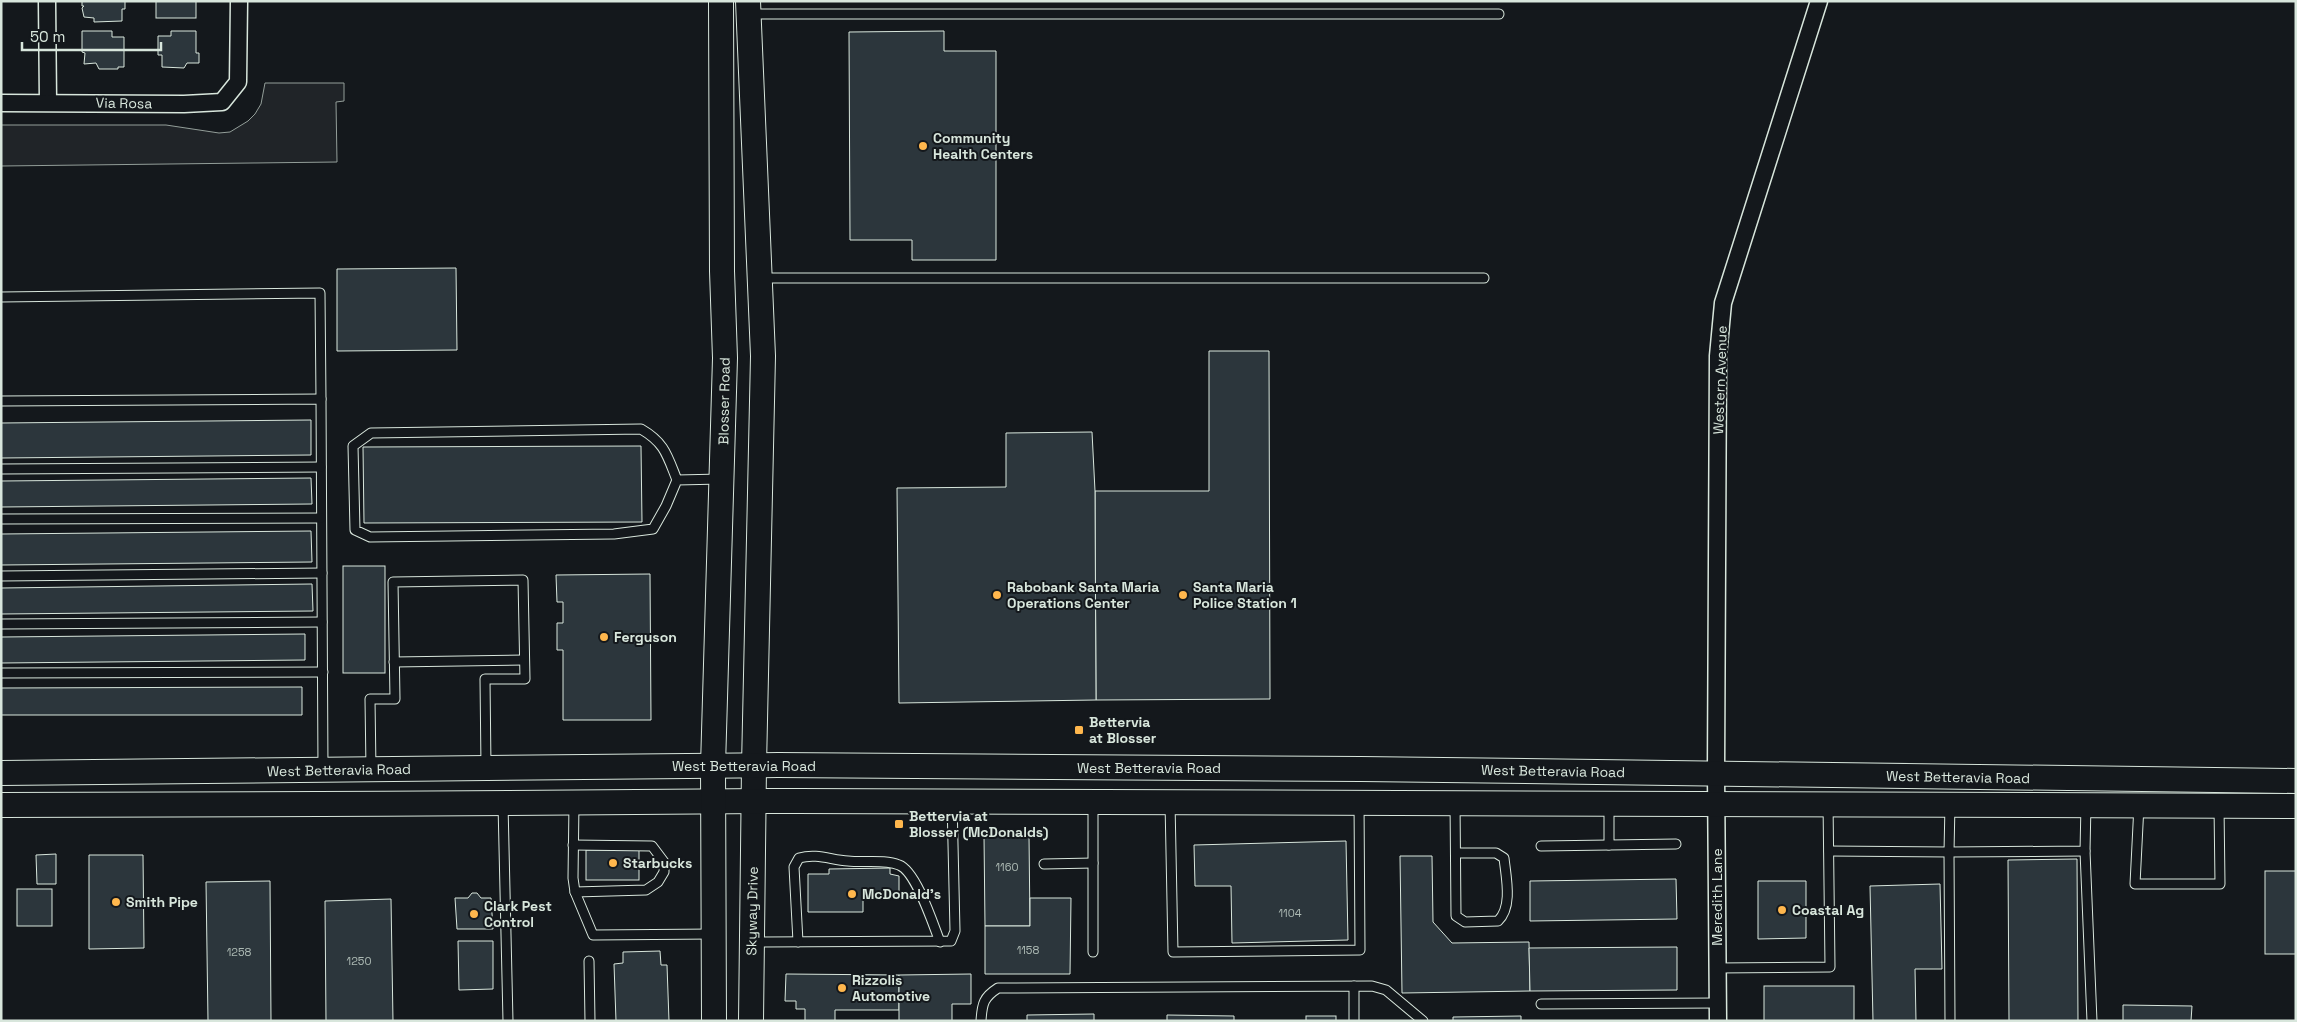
<svg xmlns="http://www.w3.org/2000/svg" width="2297" height="1022" font-family="'Space Grotesk',sans-serif">
<rect width="100%" height="100%" fill="#14181c"/>
<polygon fill="#202428" stroke="#939e99" points="265,83 344,83 344,101 336,102 337,162 1,166 1,125 166,125 219,133 230,132 248,121 255,114 261,104"/>
<g fill="#2c363c" stroke="#d8e6dc">
<polygon points="82,1 125,1 125,9 122,9 122,21 94,22 94,18 84,17 82,8 84,6 82,6"/>
<rect x="156" y="1" width="40" height="17"/>
<polygon points="82,31 112,31 112,37 124,37 124,67 118,67 118,69 99,69 96,63 84,64 85,53 82,52"/>
<polygon points="171,31 196,31 196,53 199,53 199,63 187,63 184,68 162,67 162,55 158,55 158,36 171,36"/>
<polygon points="944,31 944,51 996,51 996,260 912,260 912,240 850,240 849,32"/>
<polygon points="456,268 457,350 337,351 337,269"/>
<polygon points="1209,351 1269,351 1270,699 1096,700 1095,491 1209,491"/>
<polygon points="311,420 311,455 1,458 1,423"/>
<polygon points="1092,432 1095,491 1096,700 899,703 897,488 1006,487 1006,433"/>
<polygon points="641,446 642,522 364,523 363,447"/>
<polygon points="311,478 312,504 1,507 1,481"/>
<polygon points="311,531 312,562 1,565 1,534"/>
<rect x="343" y="566" width="42" height="107"/>
<polygon points="650,574 651,720 563,720 563,650 557,650 557,623 563,623 563,602 557,602 556,575"/>
<polygon points="312,584 313,611 1,614 1,588"/>
<polygon points="305,634 305,660 1,663 1,637"/>
<polygon points="302,687 302,715 1,715 1,688"/>
<polygon points="984,836 1029,836 1030,926 985,926"/>
<polygon points="1346,841 1348,940 1232,943 1231,886 1195,886 1194,845"/>
<rect x="586" y="850" width="53" height="30"/>
<polygon points="56,854 56,884 37,884 36,855"/>
<polygon points="89,855 143,855 144,948 89,949"/>
<polygon points="1400,856 1432,856 1433,922 1452,943 1529,942 1530,991 1402,993"/>
<polygon points="2077,859 2078,1021 2009,1021 2008,860"/>
<polygon points="890,868 890,874 899,876 899,898 863,898 863,912 808,912 808,874 829,874 829,869"/>
<rect x="2265" y="871" width="31" height="83"/>
<polygon points="1676,879 1677,919 1530,921 1530,881"/>
<polygon points="270,881 271,1021 208,1021 206,882"/>
<polygon points="1758,881 1806,881 1806,938 1758,939"/>
<polygon points="1940,884 1942,969 1915,969 1916,1021 1873,1021 1870,886"/>
<rect x="17" y="889" width="35" height="37"/>
<polygon points="472,893 477,893 481,898 491,898 493,929 457,929 455,898 468,898"/>
<polygon points="1030,898 1071,898 1070,974 985,974 985,926 1030,926"/>
<polygon points="391,899 393,1021 326,1021 325,901"/>
<polygon points="458,941 493,941 493,989 459,990"/>
<polygon points="1677,947 1677,990 1530,991 1529,948"/>
<polygon points="660,951 661,965 667,965 669,1021 616,1021 614,964 623,963 623,952"/>
<polygon points="786,974 899,975 899,1010 835,1010 835,1021 805,1021 805,1009 796,1009 796,1001 785,1001"/>
<polygon points="971,974 971,1004 952,1004 952,1021 899,1021 899,975"/>
<rect x="1764" y="986" width="90" height="35"/>
<polygon points="2123,1005 2192,1006 2191,1021 2123,1021"/>
<polygon points="1094,1014 1094,1021 1027,1021 1027,1015"/>
<polygon points="1167,1015 1234,1016 1234,1021 1167,1021"/>
<rect x="1306" y="1016" width="30" height="5"/>
<polygon points="1521,1016 1521,1021 1453,1021 1453,1017"/>
</g>
<g fill="none" stroke-linecap="round" stroke-linejoin="round">
<defs>
<g id="lane">
<polyline points="749,14 1499,14"/>
<polyline points="760,278 1484,278"/>
<polyline points="1,297 320,293 321,399"/>
<polyline points="1,401 321,399 323,769"/>
<polyline points="1,469 321,467"/>
<path d="M677 480C667 455 665 443 641 429L371 433 353 446 355 530 370 537 614 534 653 529 666 506 677 480 721 479"/>
<polyline points="1,519 321,518"/>
<polyline points="1,576 322,573"/>
<polyline points="1,624 322,622"/>
<polyline points="394,662 524,660"/>
<polyline points="1,673 323,672"/>
<polyline points="371,769 370,699 395,699 393,582 523,580 525,679 485,679 486,766"/>
<path d="M1455 801 1456 916 1465 922 1498 921C1513 907 1506 877 1504 858L1496 853H1456"/>
<polyline points="1170,802 1173,952 1360,950 1359,801"/>
<polyline points="574,803 573,878 575,892 593,935 714,934"/>
<polyline points="1609,803 1609,845 1676,844"/>
<polyline points="503,804 508,1021"/>
<polyline points="2139,805 2135,884 2220,884 2219,806"/>
<polyline points="573,845 652,846 664,862 664,872 658,882 646,890 575,892"/>
<polyline points="1541,846 1609,845"/>
<polyline points="1829,851 1949,852 1950,804"/>
<polyline points="2085,851 2092,1021"/>
<polyline points="1044,864 1093,863"/>
<polyline points="752,942 951,941 955,931 952,801"/>
<path d="M798 942 794 867 799 858C817 853 831 860 848 861 864 863 884 859 899 865 916 871 933 924 940 942"/>
<polyline points="1093,952 1093,801"/>
<polyline points="589,961 590,1021"/>
<polyline points="1717,968 1830,967 1828,802"/>
<polyline points="1354,986 1354,1021"/>
<polyline points="1541,1004 1717,1003"/>
<path d="M981 1021C982 1003 984 997 998 988L1372 986 1386 990 1423 1021"/>
<polyline points="1950,1021 1949,852 2085,851 2086,804"/>
</g>
<g id="street">
<polyline points="47,1 48,102"/>
<polyline points="1,103 184,104 222,102 238,82 239,1"/>
<polyline points="1718,1021 1716,773 1718,356 1723,303 1819,1"/>
</g>
<g id="secondary">
<polyline points="748,1 763,356 754,766 751,1021"/>
<polyline points="1,773 778,765 1361,769 2296,781"/>
<path d="M1 805C259 806 516 802 774 801 1281 799 1788 801 2296 806"/>
<polyline points="714,1021 713,766 725,358 722,271 721,1"/>
</g>
</defs>
<use href="#lane" stroke="#d8e6dc" stroke-width="11"/>
<use href="#street" stroke="#d8e6dc" stroke-width="19"/>
<use href="#secondary" stroke="#d8e6dc" stroke-width="26"/>
<use href="#lane" stroke="#14181c" stroke-width="9"/>
<use href="#street" stroke="#14181c" stroke-width="16"/>
<use href="#secondary" stroke="#14181c" stroke-width="24"/>
</g>
<g fill="#ffb74d" stroke="#14181c" stroke-width="2">
<circle cx="923" cy="146" r="5"/>
<circle cx="997" cy="595" r="5"/>
<circle cx="1183" cy="595" r="5"/>
<circle cx="604" cy="637" r="5"/>
<rect x="1074" y="725" width="10" height="10" rx="2.5"/>
<rect x="894" y="819" width="10" height="10" rx="2.5"/>
<circle cx="613" cy="863" r="5"/>
<circle cx="852" cy="894" r="5"/>
<circle cx="116" cy="902" r="5"/>
<circle cx="1782" cy="910" r="5"/>
<circle cx="474" cy="914" r="5"/>
<circle cx="842" cy="988" r="5"/>
</g>
<g text-anchor="middle" stroke-width="4" stroke-linejoin="round" paint-order="stroke">
<g font-size="11" fill="#adbab4">
<text x="1007" y="871">1160</text>
<text x="1290" y="917">1104</text>
<text x="1028" y="954">1158</text>
<text x="239" y="956">1258</text>
<text x="359" y="965">1250</text>
</g>
<g font-size="14" fill="#d8e6dc" stroke="#14181c">
<text transform="translate(124 103) rotate(1)" y="5">Via Rosa</text>
<text transform="translate(1720 380) rotate(-88)" y="5">Western Avenue</text>
<text transform="translate(724 401) rotate(-89)" y="5">Blosser Road</text>
<text x="744" y="771">West Betteravia Road</text>
<text x="1149" y="773">West Betteravia Road</text>
<text transform="translate(339 770) rotate(-1)" y="5">West Betteravia Road</text>
<text transform="translate(1553 771) rotate(1)" y="5">West Betteravia Road</text>
<text transform="translate(1958 777) rotate(1)" y="5">West Betteravia Road</text>
<text transform="translate(1717 897) rotate(-90)" y="5">Meredith Lane</text>
<text transform="translate(752 911) rotate(-89)" y="5">Skyway Drive</text>
</g>
<g font-size="14" font-weight="bold" fill="#d8e6dc" stroke="#14181c" text-anchor="start">
<text x="933" y="143">Community<tspan x="933" dy="16">Health Centers</tspan></text>
<text x="1007" y="592">Rabobank Santa Maria<tspan x="1007" dy="16">Operations Center</tspan></text>
<text x="1193" y="592">Santa Maria<tspan x="1193" dy="16">Police Station 1</tspan></text>
<text x="614" y="642">Ferguson</text>
<text x="1089" y="727">Bettervia<tspan x="1089" dy="16">at Blosser</tspan></text>
<text x="909" y="821">Bettervia at<tspan x="909" dy="16">Blosser (McDonalds)</tspan></text>
<text x="623" y="868">Starbucks</text>
<text x="862" y="899">McDonald's</text>
<text x="126" y="907">Smith Pipe</text>
<text x="484" y="911">Clark Pest<tspan x="484" dy="16">Control</tspan></text>
<text x="1792" y="915">Coastal Ag</text>
<text x="852" y="985">Rizzolis<tspan x="852" dy="16">Automotive</tspan></text>
</g>
</g>
<rect width="2297" height="1022" fill="none" stroke="#d8e6dc" stroke-width="5"/>
<path d="M22 42v8h139v-8" fill="none" stroke="#d8e6dc" stroke-width="2.5"/>
<text x="30" y="42" font-size="15" fill="#d8e6dc" stroke="#14181c" stroke-width="4" paint-order="stroke">50 m</text>
</svg>
